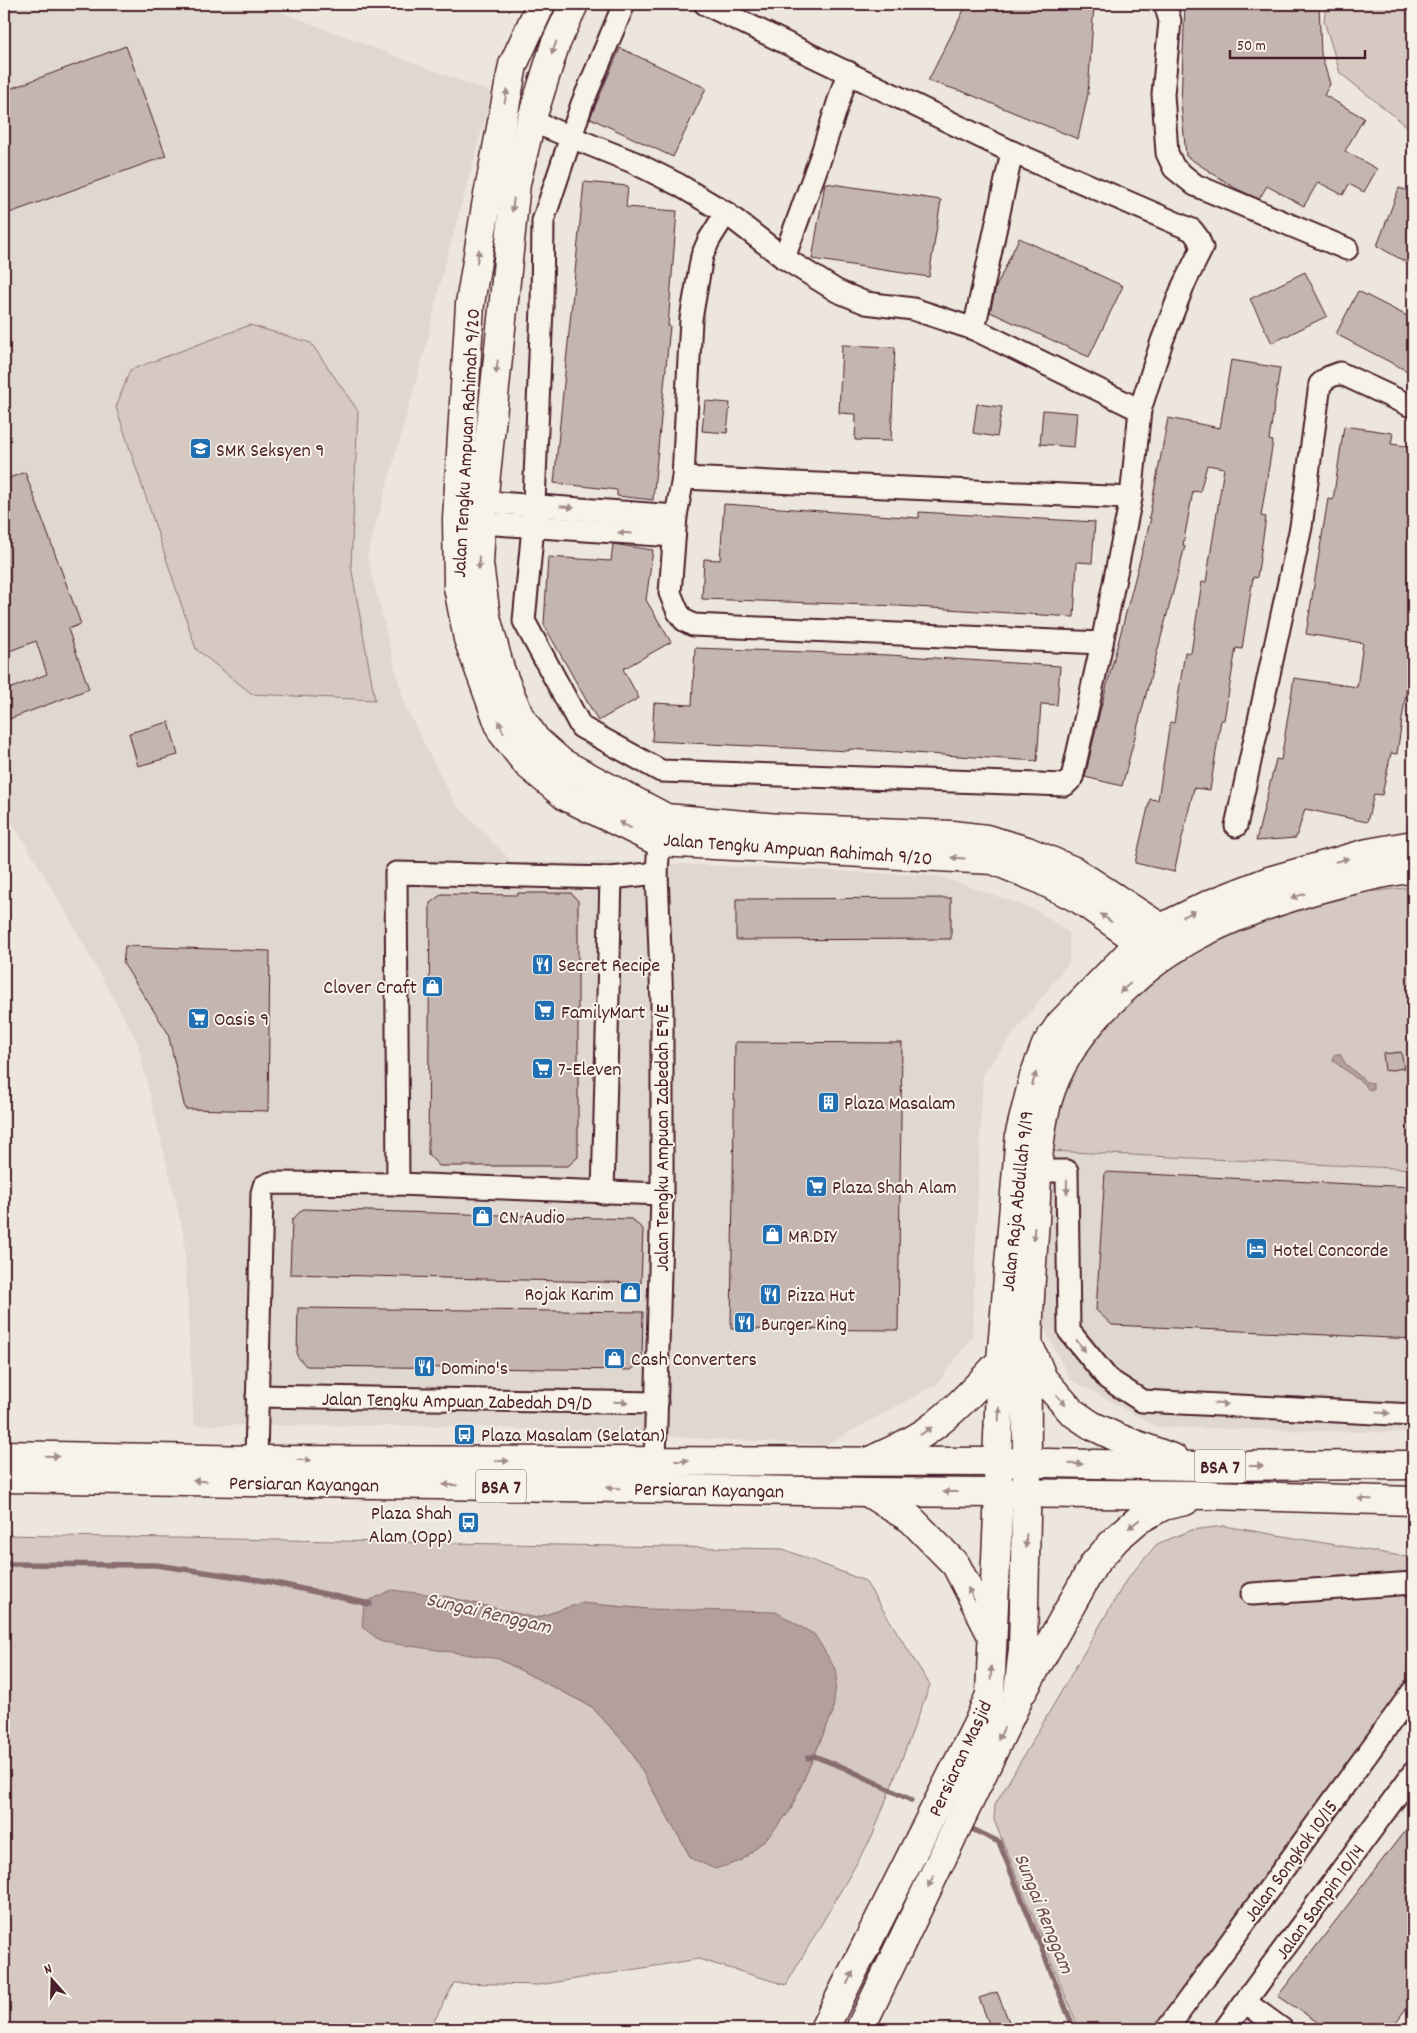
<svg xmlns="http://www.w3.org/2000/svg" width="1417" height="2033" font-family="Dekko,sans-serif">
<rect width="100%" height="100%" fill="#ece6dd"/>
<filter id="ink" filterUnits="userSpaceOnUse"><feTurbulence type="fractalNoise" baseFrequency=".02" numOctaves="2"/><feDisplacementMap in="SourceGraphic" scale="10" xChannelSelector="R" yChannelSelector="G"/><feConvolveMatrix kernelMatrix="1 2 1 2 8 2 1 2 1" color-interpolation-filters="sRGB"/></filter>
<g filter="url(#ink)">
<g fill="#e0d7d0">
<polygon points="4,4 260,4 492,93 441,279 427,342 367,556 405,706 454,802 513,863 638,862 938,876 1036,910 1069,933 1069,962 983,1073 972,1337 937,1384 826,1445 463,1426 194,1425 184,1235 137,1041 63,907 4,808"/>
<polygon points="1050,1151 1413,1169 1413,1433 1157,1427 1070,1379 1041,1322"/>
</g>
<g fill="#d5c9c2" stroke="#907476" fill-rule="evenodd">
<polygon points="1326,4 1413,4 1413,131 1340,73 1324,21"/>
<polygon points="250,325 311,343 358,411 351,566 375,700 252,694 196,649 116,407 130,370"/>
<polygon points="1413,887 1413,1169 1050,1151 1056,1114 1066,1083 1091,1035 1163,966 1281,914 1366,892"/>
<polygon points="1224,1526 1413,1558 1413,1691 1176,2029 1079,2029 994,1820 995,1805 1127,1579 1157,1544 1192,1530"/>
<path d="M4 1535 783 1549 865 1581 930 1685 872 1837 786 1985 698 1959 539 1985 454 1983 430 2029H4ZM444 1596 536 1618 581 1603 648 1609 833 1712 790 1811 767 1838 741 1861 691 1858 629 1748 592 1707 499 1659Z"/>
</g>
<g fill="#b39f9d" stroke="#896c6f">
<polygon points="1336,1054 1340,1054 1345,1063 1366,1082 1373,1083 1373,1089 1369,1090 1364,1084 1333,1061 1333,1056"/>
<polygon points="391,1590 444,1596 536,1618 581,1603 648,1609 776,1612 815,1635 837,1672 833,1712 790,1811 767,1838 741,1861 715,1869 691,1858 629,1748 592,1707 499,1659 382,1642 362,1627 364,1603"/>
</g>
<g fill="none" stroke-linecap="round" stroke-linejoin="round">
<g stroke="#896c6f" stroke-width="5.5">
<polyline points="4,1564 156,1565 266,1581 370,1604"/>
<polyline points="808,1758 814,1756 845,1768 911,1800"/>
<polyline points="968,1827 999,1842 1074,2029"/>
</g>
</g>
<g fill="#c4b5b0" stroke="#4a1f2b">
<polygon points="967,4 1094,4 1088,94 1078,139 964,92 928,81"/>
<polygon points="1185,4 1319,4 1321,54 1330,84 1324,95 1364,118 1345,151 1377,169 1364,192 1349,184 1343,195 1318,182 1304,206 1267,186 1259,199 1235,188 1186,156 1181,103"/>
<polygon points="126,46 166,156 4,215 4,91"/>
<polygon points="620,48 706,88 673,157 590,118"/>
<polygon points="584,182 628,186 626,207 677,211 668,326 670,326 653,500 617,496 617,490 554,483"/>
<polygon points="825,183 941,200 929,277 812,259"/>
<polygon points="1399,188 1413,192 1413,266 1377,246"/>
<polygon points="1019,238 1123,286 1089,357 990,312 996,287"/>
<polygon points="1305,272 1327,316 1272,343 1250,299"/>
<polygon points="1358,291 1413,319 1413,374 1336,334"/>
<polygon points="842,345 895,347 891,441 855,440 856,414 839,413"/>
<polygon points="1231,360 1280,368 1269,440 1273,441 1261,516 1266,517 1257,578 1253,577 1242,649 1236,648 1224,720 1221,720 1210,790 1194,788 1174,872 1135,863 1150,799 1158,800 1170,722 1174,723 1185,652 1191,653 1202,582 1206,582 1224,468 1207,465 1200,492 1193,491 1183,545 1185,546 1122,786 1085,777 1099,715 1151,518 1149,518 1168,418 1220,428"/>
<polygon points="705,401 730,403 727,433 702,431"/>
<polygon points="977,404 1002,407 997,437 973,433"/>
<polygon points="1043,410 1077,413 1074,447 1040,444"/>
<polygon points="1344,426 1393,433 1391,444 1413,447 1413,645 1397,754 1391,753 1382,795 1374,794 1367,822 1305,809 1296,838 1256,841 1276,759 1281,760 1294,678 1357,687 1363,643 1306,634 1328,499 1333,500"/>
<polygon points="25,472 81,624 68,629 89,689 4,721 4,691 47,674 36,641 4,653 4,480"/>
<polygon points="724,504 919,518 919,512 1095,522 1092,563 1077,562 1074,617 899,606 702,599 704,559 720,560"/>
<polygon points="613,544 653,550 646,600 671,642 623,669 639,698 598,721 544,625 548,557 611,561"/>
<polygon points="695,648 889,655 1060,666 1057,705 1041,704 1037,761 849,749 849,751 652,741 654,703 692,705"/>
<polygon points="169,722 178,755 138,766 129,733"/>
<polygon points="518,893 571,893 578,901 578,1157 568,1166 439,1166 428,1154 430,903 442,894 518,895"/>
<polygon points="951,898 951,939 736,940 736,899"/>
<polygon points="125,946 270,951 268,1111 185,1109 168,1033 123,963"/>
<polygon points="735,1042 902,1043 898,1330 731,1329"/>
<polygon points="1401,1052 1404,1068 1385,1071 1383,1054"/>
<polygon points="1105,1172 1413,1187 1413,1339 1112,1325 1096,1310"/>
<polygon points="303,1209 631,1219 643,1229 641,1283 290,1274 292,1220"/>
<polygon points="298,1308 643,1312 642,1361 631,1370 306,1366 297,1356"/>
<polygon points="1413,1820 1413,1999 1391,2029 1328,2029 1278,1996"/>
<polygon points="997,1992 1012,2029 991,2029 979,1998"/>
</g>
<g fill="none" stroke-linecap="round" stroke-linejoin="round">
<defs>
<g id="minor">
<polyline points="624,4 582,104 543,221 542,307 533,527 524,621 581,727 661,771 1065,785 1072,778 1102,643 1131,498 1140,410 1162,341 1183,286 1202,248 1198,238 1192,230 1012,152 705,4"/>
<polyline points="1165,4 1170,21 1163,94 1167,153 1174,168 1195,185 1347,249"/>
<polyline points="531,121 633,162 679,185 726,213 784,258 837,291 866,303 913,309 974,329 1140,410"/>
<polyline points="726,213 709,240 702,256 691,319 683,478 676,516 670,593 678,612 684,620 693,625 1102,643"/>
<polyline points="784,258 821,156 848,72"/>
<polyline points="974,329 1012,152"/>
<polyline points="683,478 1131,498"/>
<polyline points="483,502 676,516"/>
<polyline points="481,523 674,536"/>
<polyline points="1236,826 1301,527 1320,384 1329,377 1340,373 1413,407"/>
<polyline points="1023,1166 1049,1171 1067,1171 1069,1331 1108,1379 1142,1401 1413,1415"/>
<polyline points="398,1184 396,873 611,878 657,873"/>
<polyline points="603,1193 611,878"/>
<polyline points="257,1396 657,1403"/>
<polyline points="256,1460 262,1193 264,1186 271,1183 398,1184 662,1194"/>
<polyline points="655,1461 662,1194 662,1004 657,873 659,842 663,828"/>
<polyline points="1252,1594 1413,1583"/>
<polyline points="1245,2002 1282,2029"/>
<polyline points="1167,2029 1413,1691"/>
<polyline points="1225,2029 1413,1773"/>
</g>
<g id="tertiary">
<polyline points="541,4 513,65 486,206 470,304 457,519 458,587 468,639 502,732 527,764 565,796 659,842 993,860 1037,878 1081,900 1140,942 1153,963"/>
<polyline points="574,4 555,45 531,121 516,183 481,523 479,564 486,617 500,669 519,715 536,740 562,763 666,818 779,828 952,835 986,839 1027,851 1074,871 1161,928 1176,948"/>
<polyline points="997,1462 1001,1361 1020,1133 1034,1076 1046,1045 1061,1023 1140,942 1161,928 1210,904 1269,881 1368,853 1413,845"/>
<path d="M1027 1463C1027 1423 1026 1383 1028 1344 1029 1303 1032 1261 1035 1220 1037 1180 1037 1129 1051 1090 1065 1051 1091 1019 1122 991 1132 982 1142 972 1153 964 1217 913 1333 881 1413 868"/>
</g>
<g id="primary">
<polyline points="1028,1343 1043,1379 1072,1412 1091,1425 1116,1437 1175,1459"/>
<polyline points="4,1455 256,1460 997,1462 1195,1466 1413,1465"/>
<path d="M876 1458C895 1449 914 1441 931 1428 957 1409 979 1384 1001 1361"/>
<polyline points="4,1478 867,1492 1211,1495 1413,1501"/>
<polyline points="867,1492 911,1519 956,1565 990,1632"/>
<polyline points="1023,1691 1094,1564 1116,1539 1138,1520 1163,1506 1185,1501"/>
<polyline points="824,2029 978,1723 990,1695 999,1492 998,1474"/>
<polyline points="860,2029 1017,1702 1023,1649 1027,1474"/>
</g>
</defs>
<use href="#minor" stroke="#4a1f2b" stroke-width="25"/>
<use href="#tertiary" stroke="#4a1f2b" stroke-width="31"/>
<use href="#primary" stroke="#4a1f2b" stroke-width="31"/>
<use href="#minor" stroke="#f7f3e8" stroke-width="21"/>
<use href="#tertiary" stroke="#f7f3e8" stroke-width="28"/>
<use href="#primary" stroke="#f7f3e8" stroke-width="28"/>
</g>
<defs><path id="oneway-solid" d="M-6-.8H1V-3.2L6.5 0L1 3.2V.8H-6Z" transform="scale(1.25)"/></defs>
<g fill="#a0898a">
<use href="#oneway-solid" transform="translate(554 48) rotate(110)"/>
<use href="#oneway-solid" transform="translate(506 96) rotate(-78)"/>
<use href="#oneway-solid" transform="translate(513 205) rotate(96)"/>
<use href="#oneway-solid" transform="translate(478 256) rotate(-81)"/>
<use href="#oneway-solid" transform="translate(497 367) rotate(96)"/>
<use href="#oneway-solid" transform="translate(567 507) rotate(5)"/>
<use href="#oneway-solid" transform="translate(625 533) rotate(-176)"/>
<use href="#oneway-solid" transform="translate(479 563) rotate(88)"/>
<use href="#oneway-solid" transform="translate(501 727) rotate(-114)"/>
<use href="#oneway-solid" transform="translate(625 825) rotate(-154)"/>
<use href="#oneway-solid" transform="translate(958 858) rotate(-177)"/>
<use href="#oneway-solid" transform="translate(1342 860) rotate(-15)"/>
<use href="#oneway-solid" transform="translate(1298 896) rotate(162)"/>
<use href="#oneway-solid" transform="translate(1189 914) rotate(-26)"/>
<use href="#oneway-solid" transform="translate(1106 918) rotate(-144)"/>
<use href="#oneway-solid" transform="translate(1125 988) rotate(138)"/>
<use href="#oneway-solid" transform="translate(1034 1079) rotate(-72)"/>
<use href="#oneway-solid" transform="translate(1067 1187) rotate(89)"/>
<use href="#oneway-solid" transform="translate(1034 1234) rotate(93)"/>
<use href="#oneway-solid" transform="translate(1081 1346) rotate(51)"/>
<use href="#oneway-solid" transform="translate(1061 1400) rotate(49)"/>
<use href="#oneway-solid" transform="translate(621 1402) rotate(1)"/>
<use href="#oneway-solid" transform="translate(1221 1404) rotate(3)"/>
<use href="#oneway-solid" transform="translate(1383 1413) rotate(4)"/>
<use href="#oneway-solid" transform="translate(999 1414) rotate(-88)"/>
<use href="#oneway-solid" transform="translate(926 1431) rotate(-34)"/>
<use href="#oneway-solid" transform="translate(52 1456) rotate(1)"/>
<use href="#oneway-solid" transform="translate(304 1460)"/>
<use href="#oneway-solid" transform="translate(502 1461)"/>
<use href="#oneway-solid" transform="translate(682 1461)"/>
<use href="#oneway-solid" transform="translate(1076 1464) rotate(1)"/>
<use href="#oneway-solid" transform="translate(1256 1466)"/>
<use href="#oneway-solid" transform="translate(200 1481) rotate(-179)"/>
<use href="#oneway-solid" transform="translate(450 1485) rotate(-179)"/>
<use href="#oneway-solid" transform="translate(613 1488) rotate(-179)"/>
<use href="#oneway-solid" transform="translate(950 1492) rotate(180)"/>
<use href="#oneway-solid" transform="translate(1365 1499) rotate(-178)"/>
<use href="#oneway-solid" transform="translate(1134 1524) rotate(142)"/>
<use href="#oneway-solid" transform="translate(1026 1541) rotate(92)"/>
<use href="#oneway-solid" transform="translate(971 1594) rotate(-117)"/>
<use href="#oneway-solid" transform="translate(991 1673) rotate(-87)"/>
<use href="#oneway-solid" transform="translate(1001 1734) rotate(116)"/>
<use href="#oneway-solid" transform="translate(931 1881) rotate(116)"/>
<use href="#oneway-solid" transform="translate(850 1978) rotate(-63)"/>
</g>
</g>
<defs>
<symbol id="school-square" viewBox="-11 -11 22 22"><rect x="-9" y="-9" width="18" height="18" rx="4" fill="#1f6fb2" stroke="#f7f3e8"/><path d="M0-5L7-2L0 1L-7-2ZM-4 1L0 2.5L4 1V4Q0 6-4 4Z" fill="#fff"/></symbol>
<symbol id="restaurant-square" viewBox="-11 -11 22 22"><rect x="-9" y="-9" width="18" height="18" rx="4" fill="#1f6fb2" stroke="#f7f3e8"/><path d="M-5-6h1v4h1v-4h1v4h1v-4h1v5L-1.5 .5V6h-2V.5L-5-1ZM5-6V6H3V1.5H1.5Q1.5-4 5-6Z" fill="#fff"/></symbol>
<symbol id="shop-square" viewBox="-11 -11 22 22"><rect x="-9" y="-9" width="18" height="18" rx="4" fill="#1f6fb2" stroke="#f7f3e8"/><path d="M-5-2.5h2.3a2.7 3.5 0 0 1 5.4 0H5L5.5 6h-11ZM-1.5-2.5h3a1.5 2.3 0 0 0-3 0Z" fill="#fff"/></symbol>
<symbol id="supermarket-square" viewBox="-11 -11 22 22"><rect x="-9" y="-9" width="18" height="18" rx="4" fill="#1f6fb2" stroke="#f7f3e8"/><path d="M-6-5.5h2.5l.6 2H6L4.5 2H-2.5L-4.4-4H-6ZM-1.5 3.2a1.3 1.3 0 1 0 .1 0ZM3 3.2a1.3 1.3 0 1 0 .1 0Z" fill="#fff"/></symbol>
<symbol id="building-square" viewBox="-11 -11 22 22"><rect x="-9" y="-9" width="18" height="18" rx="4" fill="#1f6fb2" stroke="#f7f3e8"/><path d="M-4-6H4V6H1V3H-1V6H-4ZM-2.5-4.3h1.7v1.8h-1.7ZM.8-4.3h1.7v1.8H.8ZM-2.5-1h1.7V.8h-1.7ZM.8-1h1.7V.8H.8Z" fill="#fff"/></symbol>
<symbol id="hotel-square" viewBox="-11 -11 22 22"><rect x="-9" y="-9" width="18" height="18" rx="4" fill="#1f6fb2" stroke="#f7f3e8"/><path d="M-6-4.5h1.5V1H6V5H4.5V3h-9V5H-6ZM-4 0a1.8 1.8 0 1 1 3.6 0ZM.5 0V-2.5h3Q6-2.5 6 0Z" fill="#fff"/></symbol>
<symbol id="bus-square" viewBox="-11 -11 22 22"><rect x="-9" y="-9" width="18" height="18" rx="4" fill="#1f6fb2" stroke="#f7f3e8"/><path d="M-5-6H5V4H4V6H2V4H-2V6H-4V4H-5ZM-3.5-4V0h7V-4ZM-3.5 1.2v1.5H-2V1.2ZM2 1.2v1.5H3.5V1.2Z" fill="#fff"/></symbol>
</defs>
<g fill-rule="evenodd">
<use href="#school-square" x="188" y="436" width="25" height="25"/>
<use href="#restaurant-square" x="530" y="952" width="25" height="25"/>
<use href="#shop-square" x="420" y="974" width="25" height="25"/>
<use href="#supermarket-square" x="532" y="998" width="25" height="25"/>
<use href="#supermarket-square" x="186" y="1006" width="25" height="25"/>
<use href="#supermarket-square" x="530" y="1056" width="25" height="25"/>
<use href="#building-square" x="816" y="1090" width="25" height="25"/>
<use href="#supermarket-square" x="804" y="1174" width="25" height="25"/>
<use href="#shop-square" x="470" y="1204" width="25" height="25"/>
<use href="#shop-square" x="760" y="1222" width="25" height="25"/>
<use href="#hotel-square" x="1244" y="1236" width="25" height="25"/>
<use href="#shop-square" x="618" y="1280" width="25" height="25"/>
<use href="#restaurant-square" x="758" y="1282" width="25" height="25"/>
<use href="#restaurant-square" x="732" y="1310" width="25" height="25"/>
<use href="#shop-square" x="602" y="1346" width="25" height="25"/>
<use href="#restaurant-square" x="412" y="1354" width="25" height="25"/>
<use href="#bus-square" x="452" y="1422" width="25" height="25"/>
<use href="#bus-square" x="456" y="1510" width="25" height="25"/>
</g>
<g text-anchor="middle" stroke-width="4" stroke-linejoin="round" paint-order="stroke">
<g fill="#f7f3e8" stroke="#7e5f64" stroke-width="1">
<rect x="1195" y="1449.5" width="50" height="33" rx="4"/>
<rect x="476" y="1469.5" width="50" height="33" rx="4"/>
</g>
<g font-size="19" font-weight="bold" fill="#4a1f2b">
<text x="1220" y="1473">BSA 7</text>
<text x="501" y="1493">BSA 7</text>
</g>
<g font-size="20" fill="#4a1f2b" stroke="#f7f3e8">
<text transform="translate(465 443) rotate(-87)" y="7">Jalan Tengku Ampuan Rahimah 9/20</text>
<text transform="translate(798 848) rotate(4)" y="7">Jalan Tengku Ampuan Rahimah 9/20</text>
<text transform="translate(661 1138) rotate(-90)" y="7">Jalan Tengku Ampuan Zabedah E9/E</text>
<text transform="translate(1016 1201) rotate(-84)" y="7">Jalan Raja Abdullah 9/19</text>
<text transform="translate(457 1400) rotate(1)" y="7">Jalan Tengku Ampuan Zabedah D9/D</text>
<text transform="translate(304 1483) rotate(1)" y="7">Persiaran Kayangan</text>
<text transform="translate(709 1489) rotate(1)" y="7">Persiaran Kayangan</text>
<text transform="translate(959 1758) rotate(-65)" y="7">Persiaran Masjid</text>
<text transform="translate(1290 1860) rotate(-54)" y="7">Jalan Songkok 10/15</text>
<text transform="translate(1319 1901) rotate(-54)" y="7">Jalan Sampin 10/14</text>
</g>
<g font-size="20" fill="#4a1f2b" stroke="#f7f3e8" text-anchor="start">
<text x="216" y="456">SMK Seksyen 9</text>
<text x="558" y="971">Secret Recipe</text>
<text x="417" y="993" text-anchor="end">Clover Craft</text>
<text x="561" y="1018">FamilyMart</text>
<text x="214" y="1025">Oasis 9</text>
<text x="558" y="1075">7-Eleven</text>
<text x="844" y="1109">Plaza Masalam</text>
<text x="832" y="1193">Plaza Shah Alam</text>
<text x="499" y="1223">CN Audio</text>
<text x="788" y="1242">MR.DIY</text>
<text x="1273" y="1256">Hotel Concorde</text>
<text x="614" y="1300" text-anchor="end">Rojak Karim</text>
<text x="787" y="1301">Pizza Hut</text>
<text x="761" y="1330">Burger King</text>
<text x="631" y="1365">Cash Converters</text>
<text x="441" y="1374">Domino's</text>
<text x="481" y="1441">Plaza Masalam (Selatan)</text>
<text x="452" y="1519" text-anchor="end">Plaza Shah<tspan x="452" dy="23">Alam (Opp)</tspan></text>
</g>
<g font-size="21" font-style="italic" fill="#6f4c53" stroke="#f7f3e8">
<text transform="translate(489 1612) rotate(13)" y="7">Sungai Renggam</text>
<text transform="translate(1045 1913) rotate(68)" y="7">Sungai Renggam</text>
</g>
</g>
<rect width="1417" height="2033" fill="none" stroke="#f7f3e8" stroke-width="20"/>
<rect x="10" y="10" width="1397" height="2013" fill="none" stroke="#4a1f2b" stroke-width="2" filter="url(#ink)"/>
<g transform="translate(52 1980) rotate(340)" stroke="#f7f3e8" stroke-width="4" paint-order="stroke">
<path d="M0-4L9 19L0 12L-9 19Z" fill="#4a1f2b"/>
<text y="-8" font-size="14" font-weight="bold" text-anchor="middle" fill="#4a1f2b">N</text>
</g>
<path d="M1230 50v8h135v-8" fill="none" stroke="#4a1f2b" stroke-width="2.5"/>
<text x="1237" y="50" font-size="15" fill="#4a1f2b" stroke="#f7f3e8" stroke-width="4" paint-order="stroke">50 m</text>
</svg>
